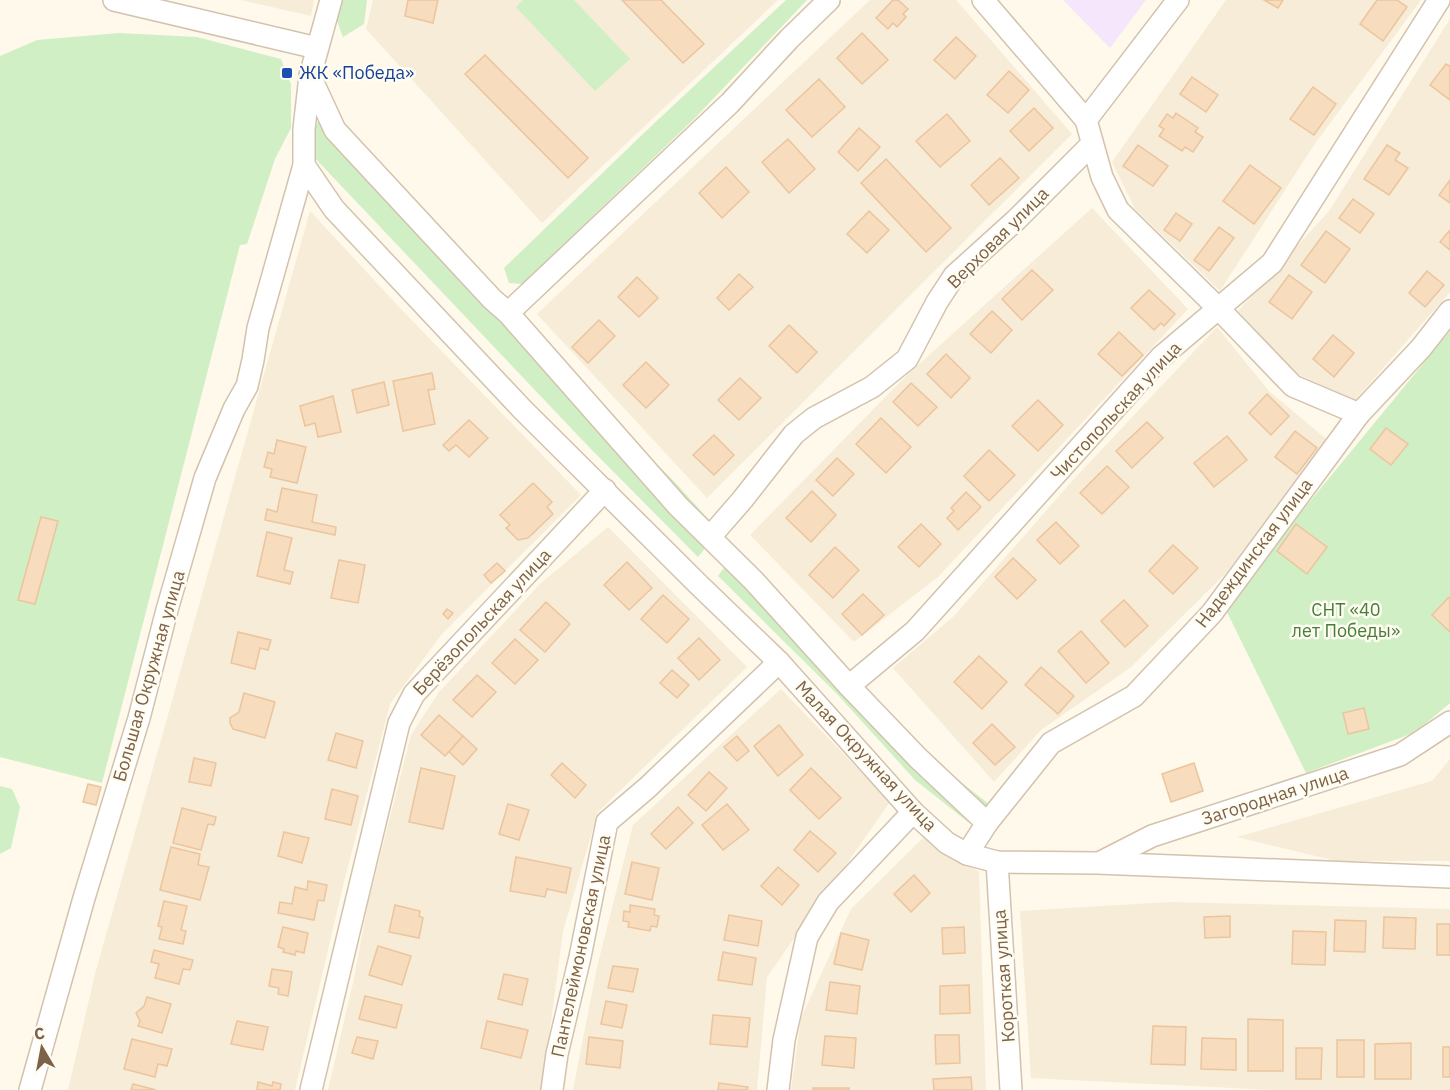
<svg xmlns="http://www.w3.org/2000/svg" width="1450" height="1090" font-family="'IBM Plex Sans',sans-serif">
<rect width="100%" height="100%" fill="#fef9ea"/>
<g fill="#f7ecd7">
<polygon points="241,0 314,0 311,16"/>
<polygon points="373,0 778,0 542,223 366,29"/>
<polygon points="870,0 956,0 1072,134 707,498 537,314"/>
<polygon points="1226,0 1421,0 1314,145 1220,291 1135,209 1112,162"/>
<polygon points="1450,19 1450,292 1355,400 1295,373 1238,311 1329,211"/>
<polygon points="1092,208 1188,309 938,577 854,642 750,535 907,375"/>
<polygon points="310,211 400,308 581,495 442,634 390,704 344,882 295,1090 68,1090 95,974"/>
<polygon points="1217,327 1269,391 1331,443 1286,496 1225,574 1130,668 1041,730 994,782 893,668 954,616 1073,480"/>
<polygon points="608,527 747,667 598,812 563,931 542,1090 328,1090 353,983 368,904 411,735 439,692 541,583"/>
<polygon points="781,689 890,802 767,977 757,1090 573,1090 597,967 633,825"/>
<polygon points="1450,759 1450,861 1336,861 1237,837 1432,781"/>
<polygon points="924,837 979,872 986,1090 791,1090 801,1018 851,909"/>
<polygon points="1170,902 1450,909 1450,1090 1273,1090 1031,1078 1020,911"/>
</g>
<polygon fill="#f6e6fb" points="1063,0 1146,0 1110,48"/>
<g fill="#d1efc5">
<polygon points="341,0 367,0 364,24 343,37 337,21"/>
<polygon points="523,0 574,0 630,59 595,91 516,7"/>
<polygon points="786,0 807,0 695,118 522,284 509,283 504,268 645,132"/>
<polygon points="119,33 197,37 281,59 291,84 291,128 275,159 247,244 240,245 102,783 0,757 0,56 37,40"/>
<polygon points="319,120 500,314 672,479 719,531 698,557 588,446 311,154 313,132"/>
<polygon points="1450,331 1450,703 1416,732 1306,773 1224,606"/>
<polygon points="734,554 916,747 989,804 968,822 915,780 837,694 718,576"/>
<polygon points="0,786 12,789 20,807 11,848 0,854"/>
</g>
<g fill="#f7dcbe" stroke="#ebc59d" stroke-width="1.5">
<polygon points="408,0 438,0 433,23 405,16"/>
<polygon points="622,0 661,0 704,44 683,63"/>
<polygon points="893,0 898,0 908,9 903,14 906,17 897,27 893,23 888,29 876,18"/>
<polygon points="1264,0 1283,0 1278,8"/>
<polygon points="1377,0 1397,0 1407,7 1383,41 1360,24"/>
<polygon points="862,33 888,60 862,84 837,58"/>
<polygon points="956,37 976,56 955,79 934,60"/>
<polygon points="485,55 588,158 568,178 465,74"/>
<polygon points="1446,64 1450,66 1450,100 1430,85"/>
<polygon points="1009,71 1029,90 1008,113 987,95"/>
<polygon points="1192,77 1218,95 1206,112 1180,94"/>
<polygon points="819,79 845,107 812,137 786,110"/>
<polygon points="1313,87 1336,104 1314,135 1290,119"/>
<polygon points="1034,108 1053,128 1029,151 1010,131"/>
<polygon points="1176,113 1198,128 1195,132 1203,137 1193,152 1185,147 1182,151 1159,136 1164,129 1159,126 1167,114 1173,118"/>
<polygon points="947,114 970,141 940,167 916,141"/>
<polygon points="859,128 880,147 858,171 838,152"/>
<polygon points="788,139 815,169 789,193 762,162"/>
<polygon points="1138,145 1168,166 1153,186 1123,166"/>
<polygon points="1387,145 1400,153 1395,160 1408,168 1389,195 1364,179"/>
<polygon points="1000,158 1019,178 989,205 971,185"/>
<polygon points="886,159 951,228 926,252 861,183"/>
<polygon points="1250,165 1281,188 1254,224 1223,201"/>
<polygon points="726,167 749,192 722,218 699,193"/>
<polygon points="1450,180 1450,203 1439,195"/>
<polygon points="1353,199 1374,214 1360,233 1339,218"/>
<polygon points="869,211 889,230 867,253 847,234"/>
<polygon points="1176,213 1192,224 1180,241 1164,230"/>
<polygon points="1219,227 1234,238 1209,271 1194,260"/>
<polygon points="1450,230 1450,250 1440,242"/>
<polygon points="1326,231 1350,249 1325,283 1301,265"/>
<polygon points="1032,270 1053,290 1022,320 1002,299"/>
<polygon points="1427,271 1444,285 1425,307 1409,293"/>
<polygon points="739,274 753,287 729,310 717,298"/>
<polygon points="1289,275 1312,292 1292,319 1269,302"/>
<polygon points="637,277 658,298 639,317 618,297"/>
<polygon points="1149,290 1175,314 1164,326 1161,323 1154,330 1131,308"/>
<polygon points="992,311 1012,330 991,353 970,334"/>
<polygon points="599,320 615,336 588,363 572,347"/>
<polygon points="789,325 817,352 797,373 769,346"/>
<polygon points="1119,332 1143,355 1122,376 1098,354"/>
<polygon points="1333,335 1354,353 1334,377 1313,359"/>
<polygon points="946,354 970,378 951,398 927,374"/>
<polygon points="646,362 669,385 646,408 623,385"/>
<polygon points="432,373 435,389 428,390 435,424 403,431 393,381"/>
<polygon points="740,378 761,398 739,420 718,400"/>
<polygon points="384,382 389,405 357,413 352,390"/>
<polygon points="911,383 937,407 918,426 893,402"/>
<polygon points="1267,394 1289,416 1271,435 1249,413"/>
<polygon points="333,396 341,432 318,437 315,423 305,426 300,406"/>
<polygon points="1038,400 1063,425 1038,451 1012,426"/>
<polygon points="881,418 911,447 886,473 856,444"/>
<polygon points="469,420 488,438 469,457 456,445 449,451 443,445"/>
<polygon points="1147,422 1163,438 1132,468 1116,451"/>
<polygon points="1386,428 1408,444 1391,465 1370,449"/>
<polygon points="1295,431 1317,448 1297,474 1275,457"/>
<polygon points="714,435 734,455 714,475 693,455"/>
<polygon points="1227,436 1247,460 1214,487 1194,463"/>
<polygon points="277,440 306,447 297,483 270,477 272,469 264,467 268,452 274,454"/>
<polygon points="989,450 1015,475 989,501 964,476"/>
<polygon points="837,458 854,474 833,496 816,480"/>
<polygon points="1107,466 1129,487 1102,514 1080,493"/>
<polygon points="533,483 552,502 547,507 553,514 528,538 518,540 506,528 510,525 500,515"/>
<polygon points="282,488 317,495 312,522 336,527 335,535 265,520 267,509 277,512"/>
<polygon points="812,491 836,515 811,542 786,518"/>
<polygon points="966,492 981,507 958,530 947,518 954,511 951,508"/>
<polygon points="41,517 58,521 35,604 18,600"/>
<polygon points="1056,522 1079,546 1060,564 1037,540"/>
<polygon points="921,524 941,544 919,567 898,547"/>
<polygon points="1296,524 1327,547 1307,574 1277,551"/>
<polygon points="267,532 292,538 284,570 293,572 290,584 257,576"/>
<polygon points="1173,545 1198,568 1173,594 1149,571"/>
<polygon points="835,547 859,570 833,598 809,575"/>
<polygon points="1013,558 1036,580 1017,599 995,577"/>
<polygon points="339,560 365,565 358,603 331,598"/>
<polygon points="627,562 652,588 629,610 604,585"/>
<polygon points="497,563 505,571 491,583 484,575"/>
<polygon points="863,594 884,615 862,635 842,614"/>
<polygon points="663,595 689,619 667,643 641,619"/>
<polygon points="1449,597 1450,598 1450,632 1432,615"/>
<polygon points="1124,600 1148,626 1125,647 1101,621"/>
<polygon points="546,602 570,624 545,652 520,630"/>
<polygon points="447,609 453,613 448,619 443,614"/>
<polygon points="1081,631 1109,663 1086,683 1058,651"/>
<polygon points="238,632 271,640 268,650 260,648 255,669 231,663"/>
<polygon points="699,638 720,660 699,680 678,658"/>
<polygon points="515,639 538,660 515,684 492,663"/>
<polygon points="979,656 1007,682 982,709 954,682"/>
<polygon points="1041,667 1074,696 1058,714 1025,685"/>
<polygon points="672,670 689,685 677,698 660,683"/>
<polygon points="477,675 496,692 472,717 453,700"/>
<polygon points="244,693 275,702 265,738 233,729 230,723 230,718 239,712"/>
<polygon points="1364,708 1369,729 1348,734 1343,713"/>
<polygon points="439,715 463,736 445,756 421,735"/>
<polygon points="992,724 1015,747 995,765 973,743"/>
<polygon points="779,725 803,755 778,776 754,746"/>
<polygon points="336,733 363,741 356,768 328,760"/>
<polygon points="463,736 477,749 463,765 449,752"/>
<polygon points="737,736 749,751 737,761 724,747"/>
<polygon points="194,758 216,763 211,786 189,782"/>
<polygon points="562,763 586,785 575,798 551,775"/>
<polygon points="1194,763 1203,791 1171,802 1162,774"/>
<polygon points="421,768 455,776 443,829 409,822"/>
<polygon points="811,768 841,798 819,819 790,790"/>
<polygon points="709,772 727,788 706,811 688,795"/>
<polygon points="88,784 101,787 96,805 83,802"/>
<polygon points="332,789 358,796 351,825 325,819"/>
<polygon points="508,804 529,810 519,840 499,834"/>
<polygon points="727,804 749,830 723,850 702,825"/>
<polygon points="678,807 693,823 666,849 651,834"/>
<polygon points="182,808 216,817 214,825 208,824 201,850 173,843"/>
<polygon points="810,831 836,853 818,872 794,850"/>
<polygon points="284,832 309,838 302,863 278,856"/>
<polygon points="171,847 200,854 198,865 209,867 200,900 160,890"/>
<polygon points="516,857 571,868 566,893 547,889 545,897 510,891"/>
<polygon points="632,862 659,868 652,900 625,894"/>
<polygon points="778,867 799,885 782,905 761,886"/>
<polygon points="914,875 930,893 911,912 894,894"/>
<polygon points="308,881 327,885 324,901 318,900 314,920 278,913 280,902 292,904 295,887 307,890"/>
<polygon points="164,901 187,906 181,930 186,931 183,944 159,939 162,927 158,926"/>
<polygon points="395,905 420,911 419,916 423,918 419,938 389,932"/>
<polygon points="630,905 655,909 654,915 659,916 657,927 651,926 650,931 628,927 629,922 623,921 624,911 630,912"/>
<polygon points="729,915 762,921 758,946 724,940"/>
<polygon points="1230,916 1230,937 1205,938 1204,917"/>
<polygon points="1384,917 1416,918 1415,949 1383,948"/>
<polygon points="1335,920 1366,921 1365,952 1334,951"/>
<rect x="1437" y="924" width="13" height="31"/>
<polygon points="283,927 308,933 304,953 296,951 295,955 283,952 284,949 278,947"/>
<polygon points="964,927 965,953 943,954 942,928"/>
<polygon points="1293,931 1326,932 1325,965 1292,964"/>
<polygon points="841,933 869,940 862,970 834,964"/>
<polygon points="378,946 411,956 402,985 369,975"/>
<polygon points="154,950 193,960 190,970 183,969 179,984 155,978 159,964 151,962"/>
<polygon points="723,952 756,958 752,985 718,980"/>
<polygon points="613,966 638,969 633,992 608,988"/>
<polygon points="272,969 292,972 288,996 278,994 279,988 269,986"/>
<polygon points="504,974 528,979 522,1005 498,999"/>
<polygon points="830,982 860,986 857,1014 826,1010"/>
<polygon points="969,985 970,1013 940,1014 940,986"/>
<polygon points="365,996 402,1005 396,1028 359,1019"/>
<polygon points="147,997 171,1004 162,1033 138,1026 140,1021 136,1013 144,1006"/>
<polygon points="606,1001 627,1005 622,1028 601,1024"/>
<polygon points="713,1015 750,1018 747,1047 710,1044"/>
<polygon points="1248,1019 1283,1020 1283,1071 1248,1071"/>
<polygon points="237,1021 268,1027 263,1050 231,1044"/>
<polygon points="487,1021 528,1030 521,1058 481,1048"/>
<polygon points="1153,1026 1186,1027 1185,1065 1151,1064"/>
<polygon points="935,1035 959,1035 960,1063 936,1064"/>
<polygon points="825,1036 856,1038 854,1068 822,1065"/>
<polygon points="357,1037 378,1041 373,1059 352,1053"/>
<polygon points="589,1037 623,1041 620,1068 586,1064"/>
<polygon points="1202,1038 1236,1039 1236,1070 1201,1069"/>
<polygon points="132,1039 172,1049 167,1066 158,1064 155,1077 124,1069"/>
<rect x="1337" y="1040" width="27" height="37"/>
<polygon points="1411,1043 1411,1079 1375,1079 1375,1044"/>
<rect x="1443" y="1047" width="7" height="30"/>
<polygon points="1296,1048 1322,1048 1321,1079 1296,1079"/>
<polygon points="971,1077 972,1090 934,1090 933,1079"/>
<polygon points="258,1082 272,1086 273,1082 281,1084 280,1090 257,1090"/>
<polygon points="719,1083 748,1087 747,1090 718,1090"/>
<polygon points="133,1084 156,1090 131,1090"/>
<rect x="813" y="1088" width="36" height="2"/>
</g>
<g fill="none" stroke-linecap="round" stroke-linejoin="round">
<defs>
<g id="minor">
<polyline points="114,0 317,48"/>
<polyline points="983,0 1086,120 1102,177 1118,210 1219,309 1293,386 1359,414"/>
<polyline points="310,76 335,130 492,299 508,313 678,506 753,580 849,686 918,758 987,823"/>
<polyline points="1086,120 1178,0"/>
<polyline points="304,165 334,209 522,409 699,585 779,662 913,812 947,843 967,854 997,862 1097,863 1450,877"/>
<polyline points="508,313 730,103 789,39 829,0"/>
<polyline points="710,537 743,499 794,434 814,418 872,387 907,359 937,302 954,276 1016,220 1092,144"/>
<polyline points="849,686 915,631 1161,357 1272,263 1439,0"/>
<polyline points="967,854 987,823 1051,743 1134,696 1212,613 1359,414 1421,348 1450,311"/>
<polyline points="997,862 1011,1090"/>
<polyline points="1101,862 1152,836 1400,755 1450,722"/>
<polyline points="30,1090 84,898 139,718 167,610 205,478 234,409 247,386 253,360 258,328 304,165 304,129 310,76 331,0"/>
<polyline points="311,1090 399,723 414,694 605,490"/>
<polyline points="552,1090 557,1054 580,957 607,822 647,788 779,662"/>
<polyline points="778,1090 784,1040 807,937 828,902 913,812"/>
</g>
</defs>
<use href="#minor" stroke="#d3c2ad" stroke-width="24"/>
<use href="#minor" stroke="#fff" stroke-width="21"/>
</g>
<rect fill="#1a4fb4" stroke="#fffcf2" stroke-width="2" x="281" y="67" width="12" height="12" rx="3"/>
<g text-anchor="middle" stroke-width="5" stroke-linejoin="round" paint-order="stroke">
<g font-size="18" fill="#164399" stroke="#fffcf2" text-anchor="start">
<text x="299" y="79">ЖК «Победа»</text>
</g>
<g font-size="18" fill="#7d6249" stroke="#fffcf2">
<text transform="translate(998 238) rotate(-45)" y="6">Верховая улица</text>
<text transform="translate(1116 411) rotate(-47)" y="6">Чистопольская улица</text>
<text transform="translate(1254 553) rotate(-53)" y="6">Надеждинская улица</text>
<text transform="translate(482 622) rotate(-47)" y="6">Берёзопольская улица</text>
<text transform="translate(149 676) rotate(-74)" y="6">Большая Окружная улица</text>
<text transform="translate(866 756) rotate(47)" y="6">Малая Окружная улица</text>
<text transform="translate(1275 796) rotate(-18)" y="6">Загородная улица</text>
<text transform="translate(581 946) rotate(-78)" y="6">Пантелеймоновская улица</text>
<text transform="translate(1004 976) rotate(-94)" y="6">Короткая улица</text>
</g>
<g font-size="18" fill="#477e3c" stroke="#fffcf2">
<text x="1346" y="616">СНТ «40<tspan x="1346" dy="21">лет Победы»</tspan></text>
</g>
</g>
<g transform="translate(42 1048) rotate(350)" stroke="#fffcf2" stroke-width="4.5" paint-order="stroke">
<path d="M0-4.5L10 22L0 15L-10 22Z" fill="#7d6249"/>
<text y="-9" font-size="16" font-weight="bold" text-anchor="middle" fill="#7d6249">С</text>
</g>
</svg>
